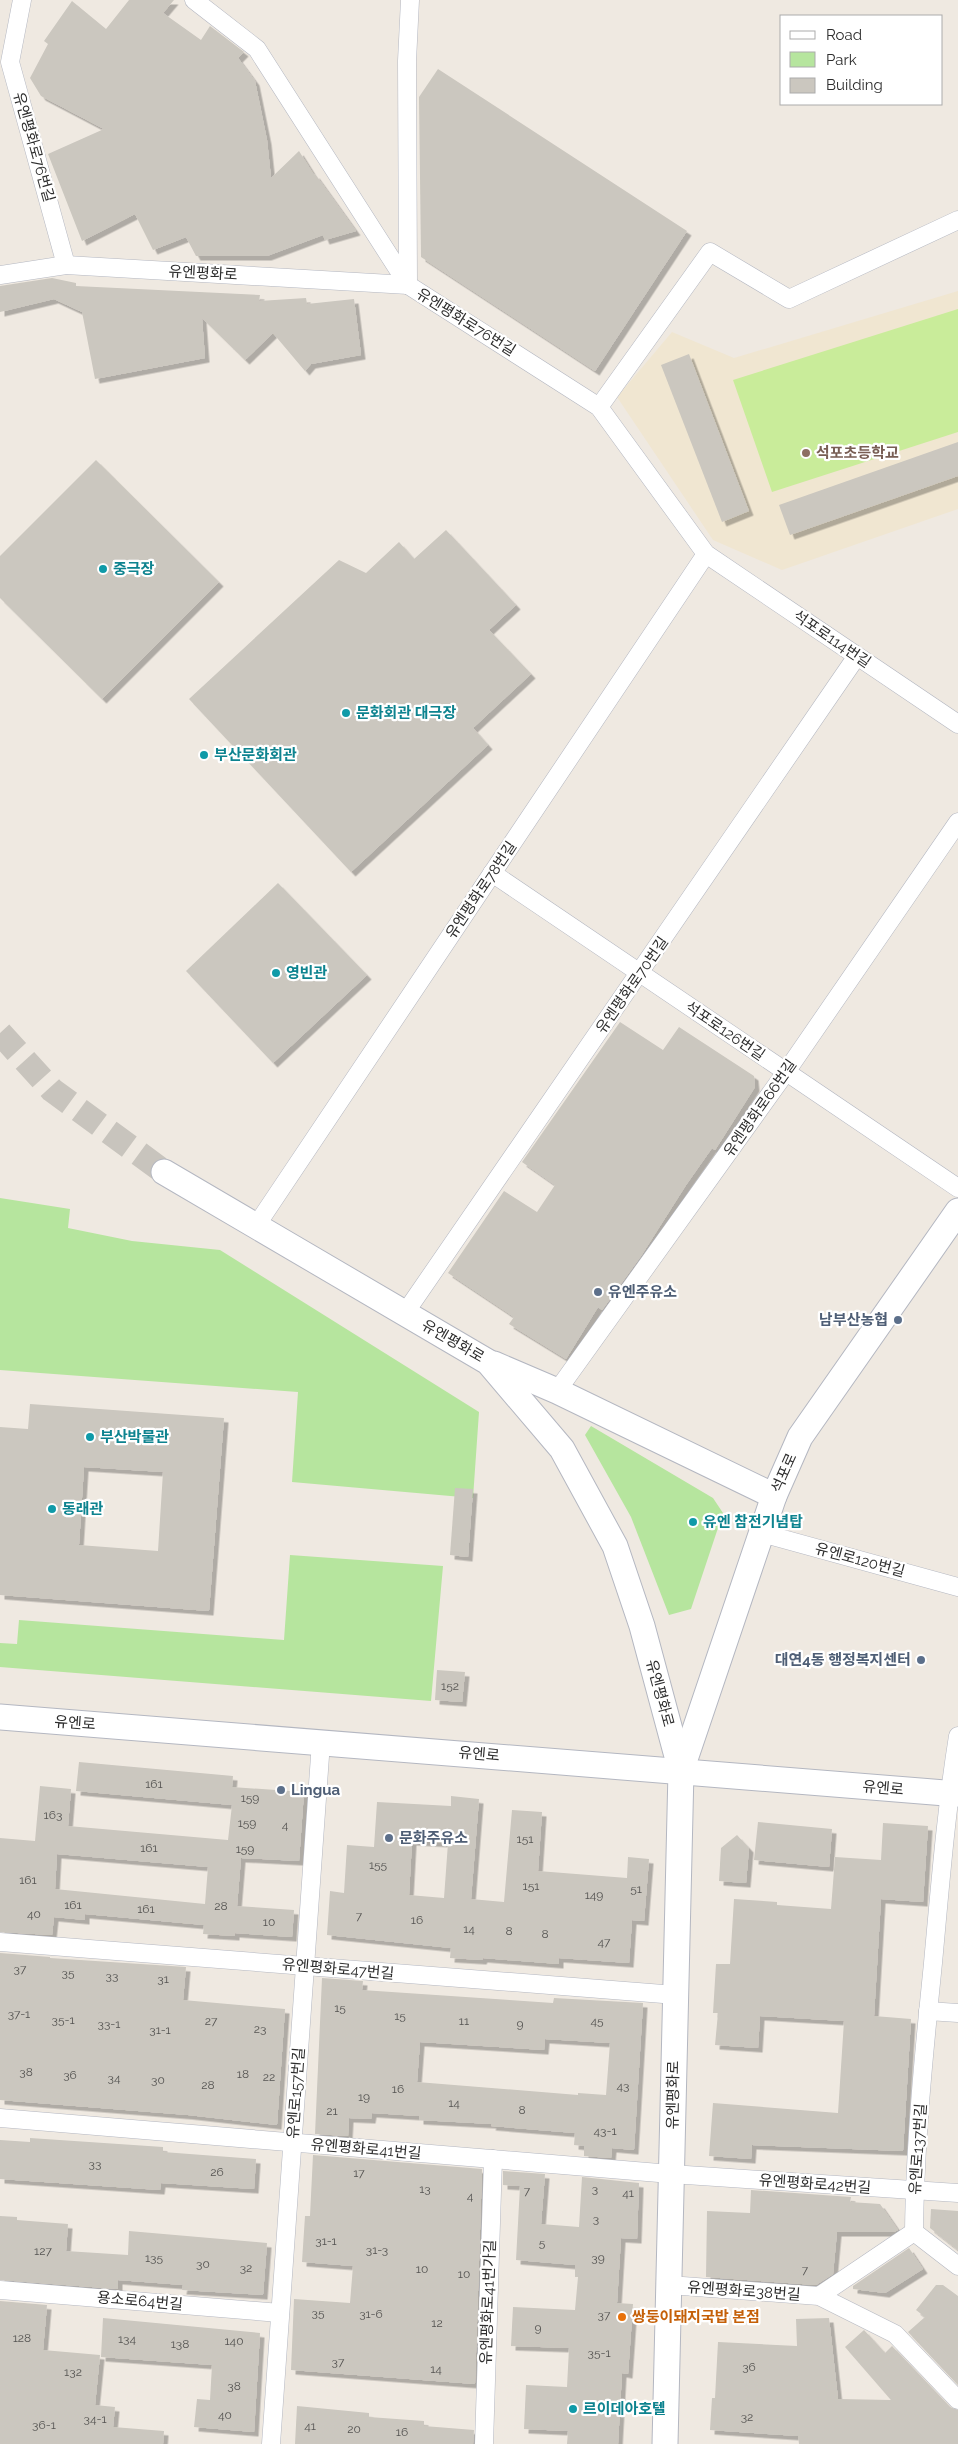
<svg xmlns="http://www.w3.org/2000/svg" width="958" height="2444" font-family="Raleway,'Noto Sans KR',sans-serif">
<defs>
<filter id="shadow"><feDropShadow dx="4.5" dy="4.5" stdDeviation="0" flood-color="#0004"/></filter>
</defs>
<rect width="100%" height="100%" fill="#efe9e1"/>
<polygon fill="#f0e6d1" points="958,291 958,509 782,570 713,540 617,397 672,332 734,358"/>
<g fill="#b6e59e">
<polygon points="0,1198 70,1209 68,1228 132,1241 220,1250 479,1412 473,1498 292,1482 298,1392 0,1370"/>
<polygon points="591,1426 713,1498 723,1513 691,1609 669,1615 631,1517 585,1435"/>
<polygon points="290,1555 443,1566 431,1701 0,1667 0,1643 17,1644 19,1620 284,1640"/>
</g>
<polygon fill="#c9ec9a" points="958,309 958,432 772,492 733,380"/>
<g fill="#cbc7bf" fill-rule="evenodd" filter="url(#shadow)">
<polygon points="129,0 174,0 163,13 201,40 210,26 244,52 238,58 255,81 267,140 271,178 299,151 314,175 315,174 356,231 325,240 323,235 267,256 196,256 186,237 153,250 135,214 82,241 48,154 104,129 41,96 30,78 48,44 44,41 72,1 106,29"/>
<polygon points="438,69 687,231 595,371 421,257 419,97"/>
<polygon points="52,278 76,283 76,286 260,295 259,301 306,298 307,304 354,299 361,355 311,364 305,371 273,333 245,360 202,318 205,358 95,379 82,312 54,299 0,312 0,286"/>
<polygon points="689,354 749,511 722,522 661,365"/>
<polygon points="958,442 958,476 790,535 779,505"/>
<polygon points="96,460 219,582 102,699 0,598 0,556"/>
<polygon points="446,530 516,605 489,630 531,674 473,728 488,745 351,872 189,699 339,560 366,573 399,542 414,559"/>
<polygon points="278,883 367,975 273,1063 186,971"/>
<polygon points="620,1022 663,1050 679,1027 754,1076 755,1087 715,1150 712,1148 686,1185 641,1256 602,1310 598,1307 566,1359 509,1324 514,1317 448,1273 504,1191 537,1212 555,1185 522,1162"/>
<path d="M30 1404 224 1418 209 1611 0 1595V1427L28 1429ZM84 1467 163 1472 158 1551 79 1545Z"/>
<polygon points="455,1488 473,1489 468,1557 450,1555"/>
<polygon points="437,1670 465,1672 462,1702 435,1700"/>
<path d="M79 1762 233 1776 232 1787 304 1792 299 1861 241 1858 237 1906 294 1910 292 1937 235 1933V1936L203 1934 204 1925 85 1914V1920L54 1917 52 1935 0 1932V1838L35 1841 40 1786 71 1789 68 1826 228 1840 232 1805 76 1791ZM57 1854 208 1867 205 1904 55 1889Z"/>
<path d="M451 1796 479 1799 471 1899 504 1902 512 1810 542 1812 538 1871 627 1878 628 1857 649 1859 644 1921 632 1920 629 1963 559 1958V1964L483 1958 482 1960 450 1958 451 1948 327 1935 330 1891 344 1893 347 1845 374 1847 377 1802 451 1806ZM412 1841 448 1843 444 1898 409 1895Z"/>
<polygon points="758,1822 832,1829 829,1867 754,1860"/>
<polygon points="883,1823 928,1826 923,1902 881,1899 874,2016 911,2019 903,2151 752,2145 751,2159 709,2156 713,2103 838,2113 844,2021 760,2016 758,2048 715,2045 718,2013 713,2013 716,1964 730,1964 734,1899 777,1902 777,1905 831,1909 835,1857 881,1860"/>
<polygon points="737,1835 749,1848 746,1883 719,1881 721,1848"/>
<polygon points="0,1953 50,1957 50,1958 186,1967 183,2000 285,2009 277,2125 188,2115 0,2100"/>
<path d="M322 1978 363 1981 362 1990 553 2003 554 1998 643 2003 634 2150 612 2148 611 2158 584 2156V2146L574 2145 575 2133 491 2126 492 2124 419 2120V2116L372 2113 371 2119 349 2118 348 2136 315 2134ZM545 2039 610 2043 606 2095 578 2093V2095L417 2082 420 2042 544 2050Z"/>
<polygon points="30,2138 163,2147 163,2152 256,2159 254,2189 161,2183 160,2190 0,2179 0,2140 30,2142"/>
<polygon points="313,2155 482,2169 475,2384 291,2370 294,2299 350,2303 353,2266 302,2262 305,2216 310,2216"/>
<polygon points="503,2171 545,2174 541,2224 579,2227 582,2177 639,2183 637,2239 621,2238 617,2303 633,2304 628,2374 622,2373 618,2444 567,2444 568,2431 524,2429 526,2385 567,2387 569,2348 511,2346 513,2307 575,2310 578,2277 575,2277 575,2265 516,2260 520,2186 503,2185"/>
<polygon points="751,2190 851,2197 850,2202 880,2204 898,2230 894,2232 837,2232 833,2274 816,2285 706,2277 707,2211 750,2213"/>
<polygon points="931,2209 958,2211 958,2250 930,2228"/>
<polygon points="0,2216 17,2217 17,2220 68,2224 66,2251 128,2255 129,2231 267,2243 263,2295 182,2290 183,2285 118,2280 118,2289 0,2280"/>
<polygon points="909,2248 923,2269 885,2293 853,2289 853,2286"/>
<polygon points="936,2285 943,2285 958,2296 958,2385 908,2332 925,2317 916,2310"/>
<polygon points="0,2301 47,2305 43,2350 100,2355 95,2405 115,2407 113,2427 164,2431 163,2444 0,2444"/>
<polygon points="103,2318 260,2333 254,2432 194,2427 197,2399 210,2400 212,2365 101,2357"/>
<polygon points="829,2318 838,2399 891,2400 845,2347 864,2330 885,2353 892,2346 950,2407 958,2410 958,2444 799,2444 798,2436 710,2430 712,2398 715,2398 718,2342 797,2346 796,2319"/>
<polygon points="297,2406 369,2413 369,2417 424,2421 424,2426 474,2430 473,2444 295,2444"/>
</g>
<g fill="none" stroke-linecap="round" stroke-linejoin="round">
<polyline stroke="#c8c4bd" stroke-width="25" stroke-dasharray="25 12" stroke-linecap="butt" points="0,1033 52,1090 164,1172"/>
<defs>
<g id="minor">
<polyline points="22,0 10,62 66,265"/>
<polyline points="194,0 257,49 408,285 599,407 706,554 958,724"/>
<polyline points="0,275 66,265 408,285"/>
<polyline points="408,285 407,61 410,0"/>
<polyline points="599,407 710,252 789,299 958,220"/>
<polyline points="492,873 958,1188"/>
<polyline points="256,1226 706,554"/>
<polyline points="405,1313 857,656"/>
<polyline points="557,1391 786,1072 958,822"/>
<polyline points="761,1533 958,1587"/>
<path d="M958 1736C946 1811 940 1887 933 1963 924 2052 915 2142 914 2232L958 2266"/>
<polyline points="0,1942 676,1995"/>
<polyline points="928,2011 958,2013"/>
<polyline points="0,2118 671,2174 958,2193"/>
<polyline points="669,2285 819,2296 895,2334 958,2400"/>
<polyline points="0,2290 280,2313"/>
<polyline points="819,2296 914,2232"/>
<polyline points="271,2444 321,1742"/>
<polyline points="484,2444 493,2159"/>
</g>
<g id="secondary">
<polyline points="164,1172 488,1362 562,1449 615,1546 642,1626 681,1771 665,2444"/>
<polyline points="494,1364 557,1391 774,1496"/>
<polyline points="0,1717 958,1794"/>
<polyline points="681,1771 774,1496 800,1437 958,1211"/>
</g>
</defs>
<use href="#minor" stroke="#b4b7c1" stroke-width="19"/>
<use href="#secondary" stroke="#b4b7c1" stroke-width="27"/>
<use href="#minor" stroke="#fff" stroke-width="18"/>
<use href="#secondary" stroke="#fff" stroke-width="25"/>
</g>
<circle fill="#8d6e63" stroke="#fff" stroke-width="2" cx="806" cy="453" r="5"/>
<g fill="#0f9aa8" stroke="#fff" stroke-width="2">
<circle cx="103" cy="569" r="5"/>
<circle cx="346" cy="713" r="5"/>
<circle cx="204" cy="755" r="5"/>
<circle cx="276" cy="973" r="5"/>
<circle cx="90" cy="1437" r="5"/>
<circle cx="52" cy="1509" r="5"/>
<circle cx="693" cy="1522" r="5"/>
<circle cx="573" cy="2409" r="5"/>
</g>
<g fill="#5c6f8a" stroke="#fff" stroke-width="2">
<circle cx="598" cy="1292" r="5"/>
<circle cx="898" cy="1320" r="5"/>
<circle cx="921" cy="1660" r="5"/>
<circle cx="281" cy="1790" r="5"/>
<circle cx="389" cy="1838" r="5"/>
</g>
<circle fill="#e8710a" stroke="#fff" stroke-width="2" cx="622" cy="2317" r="5"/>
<g text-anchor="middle" stroke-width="4.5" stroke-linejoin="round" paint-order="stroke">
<g font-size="12" fill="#555452">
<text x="450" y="1690">152</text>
<text x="154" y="1788">161</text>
<text x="250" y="1802">159</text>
<text x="53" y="1819">163</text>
<text x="247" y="1827">159</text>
<text x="285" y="1829">4</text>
<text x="525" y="1843">151</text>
<text x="149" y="1852">161</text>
<text x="245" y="1853">159</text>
<text x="378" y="1869">155</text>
<text x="28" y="1884">161</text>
<text x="531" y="1890">151</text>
<text x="636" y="1893">51</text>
<text x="594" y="1899">149</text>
<text x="73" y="1909">161</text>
<text x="221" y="1910">28</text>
<text x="146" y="1913">161</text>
<text x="34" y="1918">40</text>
<text x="359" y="1920">7</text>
<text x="417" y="1924">16</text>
<text x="269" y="1926">10</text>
<text x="469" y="1933">14</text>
<text x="509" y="1935">8</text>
<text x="545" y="1938">8</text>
<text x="604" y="1946">47</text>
<text x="20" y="1973">37</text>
<text x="68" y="1977">35</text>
<text x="112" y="1980">33</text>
<text x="163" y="1983">31</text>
<text x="340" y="2012">15</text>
<text x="19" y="2018">37-1</text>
<text x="400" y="2020">15</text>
<text x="63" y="2024">35-1</text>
<text x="211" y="2025">27</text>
<text x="464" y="2025">11</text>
<text x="597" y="2025">45</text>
<text x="109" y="2028">33-1</text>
<text x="520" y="2028">9</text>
<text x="260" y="2033">23</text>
<text x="160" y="2034">31-1</text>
<text x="26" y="2076">38</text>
<text x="243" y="2078">18</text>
<text x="70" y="2079">36</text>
<text x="269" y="2081">22</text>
<text x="114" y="2082">34</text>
<text x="158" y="2084">30</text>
<text x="208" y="2089">28</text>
<text x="623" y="2090">43</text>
<text x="398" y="2093">16</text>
<text x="364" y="2101">19</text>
<text x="454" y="2107">14</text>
<text x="522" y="2114">8</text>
<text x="332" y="2115">21</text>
<text x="605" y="2135">43-1</text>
<text x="95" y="2168">33</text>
<text x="217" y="2176">26</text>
<text x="359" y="2177">17</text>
<text x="425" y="2193">13</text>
<text x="595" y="2193">3</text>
<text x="527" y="2195">7</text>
<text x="628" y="2197">41</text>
<text x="470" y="2200">4</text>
<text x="596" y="2223">3</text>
<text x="326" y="2245">31-1</text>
<text x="542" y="2247">5</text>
<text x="377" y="2254">31-3</text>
<text x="43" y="2255">127</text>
<text x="154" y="2262">135</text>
<text x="598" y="2262">39</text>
<text x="203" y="2268">30</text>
<text x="246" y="2272">32</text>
<text x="422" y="2273">10</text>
<text x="805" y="2274">7</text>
<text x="464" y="2278">10</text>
<text x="318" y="2317">35</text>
<text x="371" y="2318">31-6</text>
<text x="604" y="2319">37</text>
<text x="437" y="2327">12</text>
<text x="538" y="2332">9</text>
<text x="22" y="2342">128</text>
<text x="127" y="2343">134</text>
<text x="234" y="2345">140</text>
<text x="180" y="2348">138</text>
<text x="599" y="2357">35-1</text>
<text x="338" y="2366">37</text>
<text x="749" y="2371">36</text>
<text x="436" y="2373">14</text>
<text x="73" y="2376">132</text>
<text x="234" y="2390">38</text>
<text x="225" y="2419">40</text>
<text x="747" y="2421">32</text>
<text x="95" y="2423">34-1</text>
<text x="44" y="2429">36-1</text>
<text x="310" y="2430">41</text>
<text x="354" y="2433">20</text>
<text x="402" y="2436">16</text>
</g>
<g font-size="15" fill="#2e2e2e" stroke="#fff">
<text transform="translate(34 147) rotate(74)" y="5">유엔평화로76번길</text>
<text transform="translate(203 273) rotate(3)" y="5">유엔평화로</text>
<text transform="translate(466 322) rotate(32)" y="5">유엔평화로76번길</text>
<text transform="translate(832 639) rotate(34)" y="5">석포로114번길</text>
<text transform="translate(481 890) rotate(-56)" y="5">유엔평화로78번길</text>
<text transform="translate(632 985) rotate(-55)" y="5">유엔평화로70번길</text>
<text transform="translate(725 1031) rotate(34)" y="5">석포로126번길</text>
<text transform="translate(760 1108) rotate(-55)" y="5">유엔평화로66번길</text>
<text transform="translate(453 1341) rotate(30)" y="5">유엔평화로</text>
<text transform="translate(784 1473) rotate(-66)" y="5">석포로</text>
<text transform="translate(860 1560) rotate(15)" y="5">유엔로120번길</text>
<text transform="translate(660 1693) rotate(75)" y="5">유엔평화로</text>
<text transform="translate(75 1723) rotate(4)" y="5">유엔로</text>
<text transform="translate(479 1754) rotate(5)" y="5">유엔로</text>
<text transform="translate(883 1788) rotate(5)" y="5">유엔로</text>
<text transform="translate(338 1969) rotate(5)" y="5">유엔평화로47번길</text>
<text transform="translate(296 2093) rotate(-86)" y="5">유엔로157번길</text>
<text transform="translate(673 2095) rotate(-89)" y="5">유엔평화로</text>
<text transform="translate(366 2149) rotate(5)" y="5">유엔평화로41번길</text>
<text transform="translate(918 2149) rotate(-86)" y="5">유엔로137번길</text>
<text transform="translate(815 2184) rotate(4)" y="5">유엔평화로42번길</text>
<text transform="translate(744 2291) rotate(4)" y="5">유엔평화로38번길</text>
<text transform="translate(140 2301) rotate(5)" y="5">용소로64번길</text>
<text transform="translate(488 2302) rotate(-88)" y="5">유엔평화로41번가길</text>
</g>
<g font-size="15" font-weight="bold" fill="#785e54" stroke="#fff" text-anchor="start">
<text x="816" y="458">석포초등학교</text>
</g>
<g font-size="15" font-weight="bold" fill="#0d838f" stroke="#fff" text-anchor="start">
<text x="113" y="574">중극장</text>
<text x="356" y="718">문화회관 대극장</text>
<text x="214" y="760">부산문화회관</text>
<text x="286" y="978">영빈관</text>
<text x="100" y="1442">부산박물관</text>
<text x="62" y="1514">동래관</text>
<text x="703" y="1527">유엔 참전기념탑</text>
<text x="583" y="2414">르이데아호텔</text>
</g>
<g font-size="15" font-weight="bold" fill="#4e5e75" stroke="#fff" text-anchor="start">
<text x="608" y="1297">유엔주유소</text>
<text x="888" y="1325" text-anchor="end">남부산농협</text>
<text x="911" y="1665" text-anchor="end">대연4동 행정복지센터</text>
<text x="291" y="1795">Lingua</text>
<text x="399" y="1843">문화주유소</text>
</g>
<g font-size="15" font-weight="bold" fill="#c56008" stroke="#fff" text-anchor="start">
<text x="632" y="2322">쌍둥이돼지국밥 본점</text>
</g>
</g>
<rect x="780" y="15" width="162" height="90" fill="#ffffff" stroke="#ababab"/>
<rect x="790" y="31" width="25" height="8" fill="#ffffff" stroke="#ababab"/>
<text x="826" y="40" font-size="15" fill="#2e2e2e">Road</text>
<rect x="790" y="52" width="25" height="15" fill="#b6e59e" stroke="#ababab"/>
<text x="826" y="65" font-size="15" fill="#2e2e2e">Park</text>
<rect x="790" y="78" width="25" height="15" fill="#cbc7bf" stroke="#ababab"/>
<text x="826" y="90" font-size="15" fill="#2e2e2e">Building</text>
</svg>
